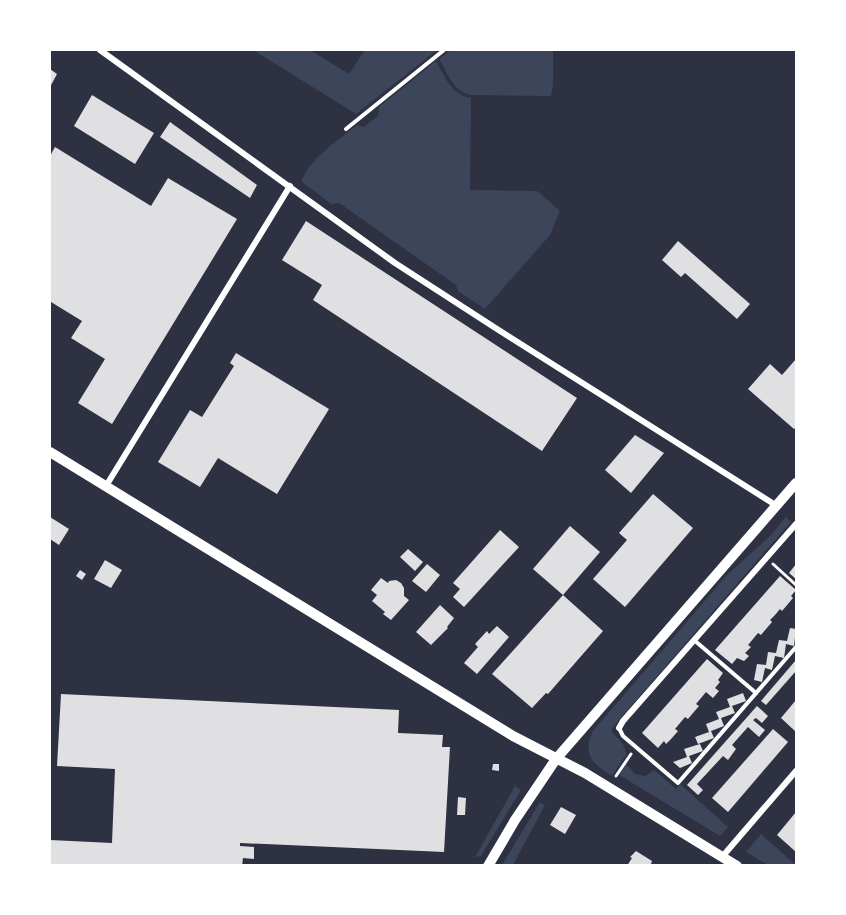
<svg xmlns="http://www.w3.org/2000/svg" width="846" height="915" font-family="'Fira Sans',sans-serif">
<rect width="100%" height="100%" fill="#2d3142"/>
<g fill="#3c4559">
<polygon points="253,50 310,50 349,74 365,50 437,50 356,114"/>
<path d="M451 50H553V85L551 96 471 95C452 91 448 73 439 59Z"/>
<path d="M436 61C445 76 451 95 471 98L470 190 537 191 560 211 550 235 485 309 458 291 456 285 339 203 331 204 301 181C313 156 336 142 357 125L364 127 378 116 379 107Z"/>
<path d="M786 517 791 522 612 728V732C619 740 626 744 626 755L612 776C594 765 581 754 593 731L727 575 768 538Z"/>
<polygon points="626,764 635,774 645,776 654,770 676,789 680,784 728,827 720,836 619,775"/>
<polygon points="515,786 521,790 481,856 475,857"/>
<polygon points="540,802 545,805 513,865 502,865"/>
<polygon points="761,834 796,865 768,865 746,852"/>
</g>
<g fill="#e0e0e3">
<polygon points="50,69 57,74 50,87"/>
<polygon points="92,95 154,133 135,164 74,126"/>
<polygon points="170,122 257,185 250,198 160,137"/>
<polygon points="55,147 151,206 168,178 237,219 112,424 78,403 105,359 71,338 82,321 51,302 50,305 50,156"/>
<polygon points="306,221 577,398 542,451 313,300 322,285 282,260"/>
<polygon points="678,241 750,304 737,319 685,273 681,277 662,260"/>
<polygon points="236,353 329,409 277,494 218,458 200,487 158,462 190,410 202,417 234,366 230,363"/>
<polygon points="796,359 796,427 794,429 748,389 770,364 782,375"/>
<polygon points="635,435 664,453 631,493 605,470"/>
<polygon points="653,494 693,528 625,607 593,579 627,540 619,533"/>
<polygon points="50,517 69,529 59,545 50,539"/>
<polygon points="570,526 600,552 563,595 533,569"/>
<polygon points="500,530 519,547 464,607 453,597 460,589 453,583"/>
<polygon points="408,549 423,562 415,571 400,557"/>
<polygon points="105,560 122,570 111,588 94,579"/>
<polygon points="427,564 440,575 426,592 412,581"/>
<polygon points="796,564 796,579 789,573"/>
<polygon points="80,570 86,574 82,580 76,576"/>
<polygon points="780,576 796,590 791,596 793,598 782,611 780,609 775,615 770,620 772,622 761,635 758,633 748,645 751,647 745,653 749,656 744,661 737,658 732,664 715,650"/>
<polygon points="381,578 388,583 389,581 396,580 401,583 404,588 404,596 409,600 391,620 383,614 385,612 372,601 377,595 371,590"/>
<polygon points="563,595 603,631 548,694 546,693 532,708 492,674"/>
<polygon points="440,605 454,618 447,627 448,628 431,645 416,632"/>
<polygon points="497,626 509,637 477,674 464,663 478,647 475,644 487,631 489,634"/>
<polygon points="790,628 796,629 794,646 786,644 784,658 775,656 772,670 765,668 762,682 754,680 757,664 766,665 768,652 776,653 779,640 787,641"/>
<polygon points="707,659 723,673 718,680 720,682 715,688 719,691 713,698 706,692 696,704 699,706 693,713 688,719 685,717 675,729 678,731 672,738 666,744 664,741 658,748 642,733"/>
<polygon points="796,660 796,671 766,705 761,701"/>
<polygon points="743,693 746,701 732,706 735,713 721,718 724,726 711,731 714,738 698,744 695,737 709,732 706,724 719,719 716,712 730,707 727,699"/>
<polygon points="61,694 399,710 398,733 443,735 442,747 450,747 444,852 240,843 240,846 254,847 254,859 243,858 242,866 50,866 50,840 112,843 115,769 57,766"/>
<polygon points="796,700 796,732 781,718"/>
<polygon points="757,706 768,716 762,723 756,718 753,720 765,730 759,737 748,727 732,745 736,749 728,760 723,756 697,784 703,790 698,795 687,785"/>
<polygon points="773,729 788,742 728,812 712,798"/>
<polygon points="700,744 703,751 689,756 692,763 680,768 673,762 687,757 684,749"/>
<polygon points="493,764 499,764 499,771 492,770"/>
<polygon points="458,797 466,798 465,815 457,815"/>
<polygon points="561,807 576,815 565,834 550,825"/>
<polygon points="796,812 796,852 777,835"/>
<polygon points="636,851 652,861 651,864 654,866 627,866 632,858 630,857"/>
</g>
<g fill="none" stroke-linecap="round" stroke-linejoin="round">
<g stroke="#fff" stroke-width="3">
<polyline points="773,564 796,585"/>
<polyline points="616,776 631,754"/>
</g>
<g stroke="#fff" stroke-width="4">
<polyline points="346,129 444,50"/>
<polyline points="694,640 756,693"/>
<polyline points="619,728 623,736 678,783 796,647"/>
</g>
<g stroke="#fff" stroke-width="6">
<polyline points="100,50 395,263 497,329 777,506"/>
<polyline points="106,486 290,186"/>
<polyline points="619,728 623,721 796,524"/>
<polyline points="722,857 796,771"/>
</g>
<g stroke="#fff" stroke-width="10">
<polyline points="50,452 513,736 585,773 737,866"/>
<polyline points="488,866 515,820 556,759 796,483"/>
</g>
</g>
<rect width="846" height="915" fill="none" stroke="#ffffff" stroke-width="102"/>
</svg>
